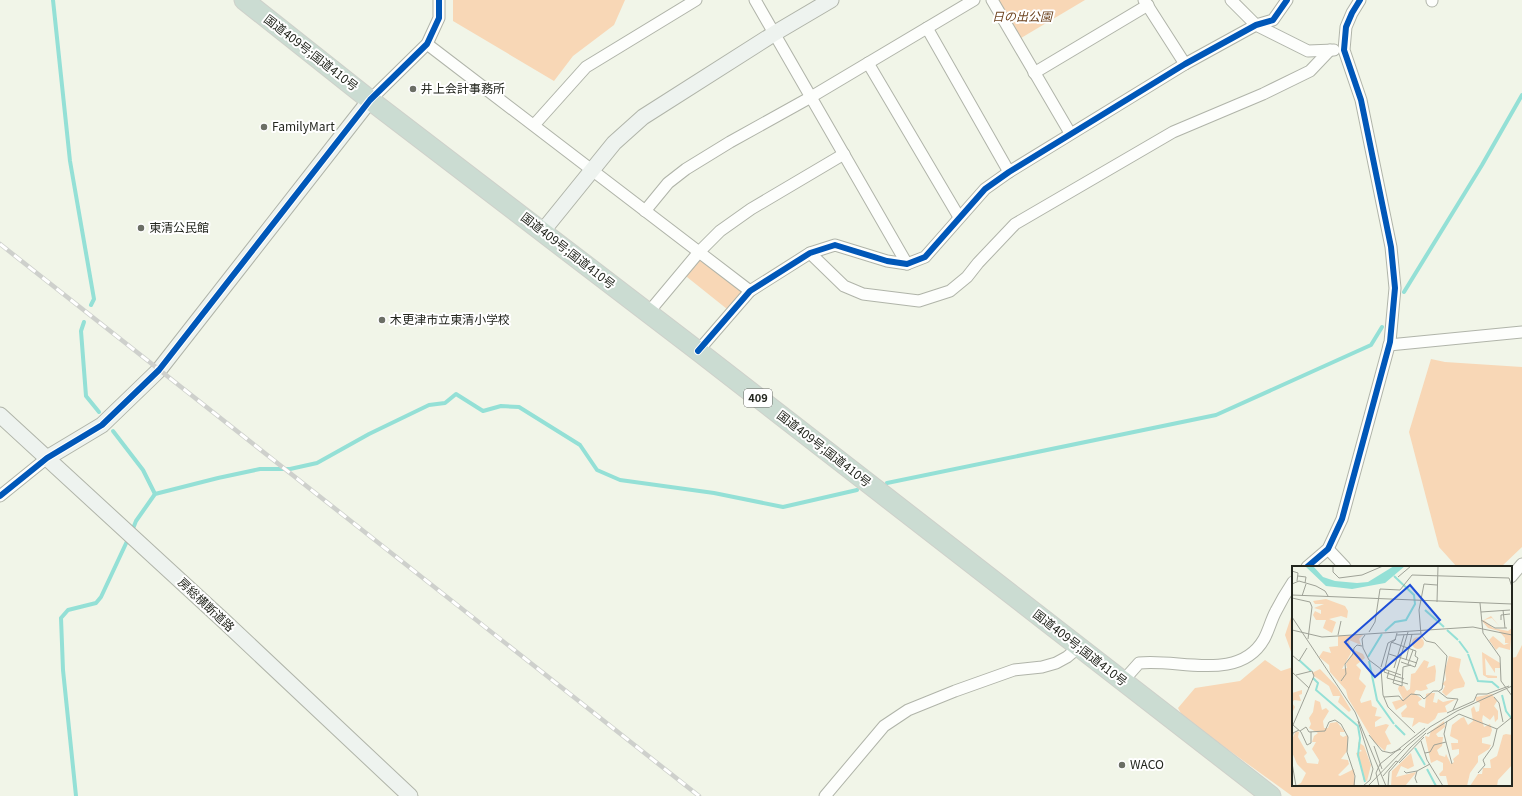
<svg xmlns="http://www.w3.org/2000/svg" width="1522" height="796" font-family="Georgia,'Noto Sans JP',serif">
<rect width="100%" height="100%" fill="#f1f5e8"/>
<g fill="#f8d7b6">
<polygon points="453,0 625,0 614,25 573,56 554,81 453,21"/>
<polygon points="992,0 1085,0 1016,41"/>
<polygon points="699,252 750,291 732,313 682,273"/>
<polygon points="1431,359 1445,362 1522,367 1522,547 1501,567 1457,567 1439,547 1409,432"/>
<polygon points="1293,611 1293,657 1285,635"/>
<polygon points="1522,645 1522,796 1292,796 1183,717 1178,708 1195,688 1240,681 1265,660 1281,671 1293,667 1293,785 1511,785 1511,658 1516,657"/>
</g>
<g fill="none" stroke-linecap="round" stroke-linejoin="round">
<g stroke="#94e0d6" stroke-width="4">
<polyline points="53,0 70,161 94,299 91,305"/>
<polyline points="1404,292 1482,165 1522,95"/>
<polyline points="84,322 81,331 86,396 99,412"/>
<polyline points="113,431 143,470 155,494"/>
<polyline points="887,483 1216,415 1371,345 1382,327"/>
<polyline points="132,531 136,521 155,494 218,478 260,469 290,469 317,463 369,434 429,405 445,403 456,394 483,411 501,406 519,407 580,445 597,470 620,480 714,493 783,507 857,490"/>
<polyline points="76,796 63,670 61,618 68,610 96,603 101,597 129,537"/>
</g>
<defs>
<g id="street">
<polyline points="755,0 907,264"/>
<polyline points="992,0 1070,133"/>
<polyline points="1144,0 1185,64"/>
<polyline points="1231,0 1256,25 1308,51 1334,50"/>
<polyline points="1432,1 1432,0"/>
<polyline points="927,28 1009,172"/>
<polyline points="427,44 750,291"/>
<polyline points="868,63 959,217"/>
<polyline points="1034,73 1148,5"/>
<polyline points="370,100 427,44 439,18 439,0"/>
<polyline points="534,125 586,67 696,0"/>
<polyline points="645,211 668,183 686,169 730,142 811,97 974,0"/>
<polyline points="810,253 844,286 863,294 919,301 950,291 967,277 978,263 1015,224 1173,132 1263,94 1310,71 1330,50"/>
<polyline points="648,313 699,252 720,231 751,209 844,154"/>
<polyline points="1389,345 1522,332"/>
<polyline points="698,351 750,291 810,253 835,245 887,261 907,264 925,257 985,189 1009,172 1185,64 1256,25 1273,20 1287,0"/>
<polyline points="0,496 47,458"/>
<polyline points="1328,549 1345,567"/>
<polyline points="1307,567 1328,549 1342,519 1390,342 1395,288 1391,247 1361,100 1344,50 1346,27 1352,13 1360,0"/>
<polyline points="1511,577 1522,564"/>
<path d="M1123 681 1139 663C1178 658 1239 683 1264 639 1269 630 1271 620 1276 611 1281 601 1287 591 1293 582"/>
<polyline points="825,796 884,726 908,710 955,691 1014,670 1042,667 1056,663 1067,657 1079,647"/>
</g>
<g id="secondary">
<polyline points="542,232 614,143 643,117 775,33 831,0"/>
<polyline points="0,415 224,621 410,796"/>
<polyline points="47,458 102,425 159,370 370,100"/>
</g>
<polyline id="highway" points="244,0 370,100 698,351 1271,796"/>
</defs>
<use href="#street" stroke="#b0b4a9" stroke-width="13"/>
<use href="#secondary" stroke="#b0b4a9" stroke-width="17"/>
<use href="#highway" stroke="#ced0ca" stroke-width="21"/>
<use href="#street" stroke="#fdfefc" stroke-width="11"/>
<use href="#secondary" stroke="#eef3ef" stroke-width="15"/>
<use href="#highway" stroke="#cbdcd2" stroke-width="19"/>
<defs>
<polyline id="rail" points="0,244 699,796"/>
</defs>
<use href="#rail" stroke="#ced0cc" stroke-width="4.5"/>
<use href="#rail" stroke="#fff" stroke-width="3" stroke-dasharray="9" stroke-linecap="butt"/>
<defs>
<g id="cycleway">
<polyline points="698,351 750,291 810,253 835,245 887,261 907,264 925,257 985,189 1009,172 1185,64 1256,25 1273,20 1287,0"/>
<polyline points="0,496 47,458 102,425 159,370 370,100 427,44 439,18 439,0"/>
<polyline points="1307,567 1328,549 1342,519 1390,342 1395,288 1391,247 1361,100 1344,50 1346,27 1352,13 1360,0"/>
</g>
</defs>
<use href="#cycleway" stroke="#fff" stroke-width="8"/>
<use href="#cycleway" stroke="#0057b8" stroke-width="6"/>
</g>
<g fill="#6b6e65" stroke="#fff" stroke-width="1.5">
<circle cx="413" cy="89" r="4"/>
<circle cx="264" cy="127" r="4"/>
<circle cx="141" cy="228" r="4"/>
<circle cx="382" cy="320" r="4"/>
<circle cx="1122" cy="765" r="4"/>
</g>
<g text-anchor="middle" stroke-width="4" stroke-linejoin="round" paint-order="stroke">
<rect fill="#fff" stroke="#656762" stroke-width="1" x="744" y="389" width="28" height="18" rx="3"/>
<g font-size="11" font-weight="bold" fill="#23261e">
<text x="758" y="402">409</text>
</g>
<g font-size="12" font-style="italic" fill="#6d421e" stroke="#fff">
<text x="1022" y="21">日の出公園</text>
</g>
<g font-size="12" fill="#23261e" stroke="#fff">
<text transform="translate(311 53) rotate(38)" y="4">国道409号;国道410号</text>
<text transform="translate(568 251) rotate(38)" y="4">国道409号;国道410号</text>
<text transform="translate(824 449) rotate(38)" y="4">国道409号;国道410号</text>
<text transform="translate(206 605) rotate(43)" y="4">房総横断道路</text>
<text transform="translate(1080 648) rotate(38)" y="4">国道409号;国道410号</text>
</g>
<g font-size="12" fill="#23261e" stroke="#fff" text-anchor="start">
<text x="421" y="93">井上会計事務所</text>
<text x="272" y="131">FamilyMart</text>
<text x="149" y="232">東清公民館</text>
<text x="390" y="324">木更津市立東清小学校</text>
<text x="1130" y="769">WACO</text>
</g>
</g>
<g transform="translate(1292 566)">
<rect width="220" height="220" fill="#f1f5e8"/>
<path d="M34 33 53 40 56 45 55 52 49 50 37 53 44 56 40 67 31 62 34 54H24L21 49 23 45 29 48V44L22 42 32 38H23L21 35ZM199 50 208 61 200 52 192 54 201 62 216 65 220 62 218 84 207 81 204 84 197 74 201 70 212 79 217 77H213V72L207 65 196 62 190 55ZM71 69 67 73 69 79 57 74 59 87 50 103 55 102 54 98 62 84 71 88 73 92 64 99 69 104 67 113 74 120 68 134 69 137 79 134 80 140 85 142 83 150 90 151 83 156V161L94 158 97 159 93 166 99 178 95 179 93 185 82 176 56 132 54 124 38 106 37 99 27 91 31 85 39 87 37 81 46 80V70ZM120 77a6 6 0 1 1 12 0a6 6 0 1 1-12 0ZM190 86 208 97V102H203V107L193 92 194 109 205 110V112H196L191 109ZM157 90 169 93 167 105 173 117 172 121 162 123 154 130 150 126 153 120 150 118 154 114 153 104ZM132 94 137 96 135 102 143 99 144 105 143 115 134 119 136 123 129 125 124 124 122 127 130 133 126 136 127 139 133 142 134 128 137 127H143L141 136 145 137 146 133 151 136 164 133 153 140 155 146 146 147 143 153 136 158 127 156 120 161 122 152 110 151 109 147 115 141 114 138 104 144 100 136 111 133 106 123 107 120H112L115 125 118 123 119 108 123 107ZM28 103 45 121 59 144 57 146 46 136 48 130H41L37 120 22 110 20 107ZM10 124V128L7 129 9 135 2 134 0 137 3 141 0 147V127ZM200 128 205 135 202 140 206 145V153L203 156 202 149 198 154 191 149 190 154 192 161 198 158 200 164 198 170 190 172V177L199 179 197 183 186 190V196L178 207 175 220H151L156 219 154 210H148L147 208 151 204V197L145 194 139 197 133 170 137 171 139 165 152 155 153 161 144 168 146 171H151L150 180 145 184 147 189 153 191 154 188 159 198 162 196 161 193 167 188V183L160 184 159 177H166V174L158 170 160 159 169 152 172 151 176 159 181 155 179 143 182 140 184 146 187 145 188 137 184 135V131ZM23 134 28 136 30 144 34 142 37 145 31 155 32 162H36L38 157 45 156 53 166H48V169L51 171 56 169 55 185 49 193 56 194 57 198 46 209 48 210 62 203 63 220H3L9 217 14 207 5 198 0 186V173L4 165 7 166 6 171 15 187 12 190 15 197 26 198 27 194 20 183 24 176H20L22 170 26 167 17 162 19 158 17 152 21 146ZM214 168 220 169V199L206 214 205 220H178L186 208H190L191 202H199L198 194 205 190 211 169ZM66 176 72 180 79 199 75 215 71 214V207L64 187 70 185 66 182ZM119 187 122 200 116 203 109 200 104 211 124 206 123 208 113 220H99L100 205Z" fill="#f8d7b6"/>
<path d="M13 0H21L31 11 43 15 65 17 76 16 102 0H113L93 17 60 23 34 20Z" fill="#94e0d6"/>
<path fill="none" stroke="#94e0d6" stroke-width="2" d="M133 44 152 61M155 64 166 74M93 65 103 56 114 54 123 38 122 29 102 10M167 75 176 87M176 88 186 115 200 116 207 122M76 91 90 68M7 94 19 105M77 95 85 134 102 158M21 112 26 117 24 124 66 160 68 172 66 189 73 216M210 129 214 145 220 153M103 159 113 169M123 182 133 199M135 203 144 220"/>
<path fill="none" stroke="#9fa297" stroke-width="1" d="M41 0V6L47 12 70 9 91 0M0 5 6 7 5 15M6 10 14 11 13 17M106 11 119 0M0 18 7 15 24 20 33 25 36 30M145 19 132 18 127 44 129 69 134 75 143 77 155 90 150 123 147 125M0 29 220 38M10 30 14 18M0 32 18 36 20 41 16 73M145 36 146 0M188 37 191 67 208 91 209 115 220 130M211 44 213 62M189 46 218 44M0 51 63 146 94 220M189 54 203 62H215M209 54V49L218 48M0 64 30 71 181 61 220 69M77 66 83 56 88 23 108 24 120 9 217 12 220 21M116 66 101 117 110 120 111 101 119 99M105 67 103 74 99 77 92 106 112 113M46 69 49 55M73 69 70 73 71 82 77 94 89 103 91 129 96 141 123 167M105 69 128 68M99 76 124 85 123 90 126 92 123 101 109 96M97 88 125 97M0 89 7 95 15 82M114 94 120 68M116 98 121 84M89 101 96 77 104 73M102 102 112 69M92 103 109 109M97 105 95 112 116 118M0 106 17 122M4 109 20 105 22 110 1 159 9 166 15 179 19 177V166M49 115 54 108 53 98 61 88 62 82 65 79 70 80M92 131 107 130 111 135 119 128 128 129 132 133 141 125H146L155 132 166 133 161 144M202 131 207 137 211 156M155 147 182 135 185 128H195L217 120M66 155 81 203 78 214 71 220M8 165 14 161 17 166 33 165 37 156 43 154 49 158 56 171 55 186 63 210 62 220M135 168 167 148 205 163M77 169 90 185 99 187 109 183M0 173 1 167 7 164M129 175 135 194 151 220M154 176 160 198M82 180 90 203M118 182 134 167M133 187 138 186 142 179 154 176 152 168 155 155M0 197 4 220M107 197 132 171M112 205 114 207 125 205M186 207 193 199 191 194 201 180 205 163 220 151M91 210 104 195 106 196M125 217 123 212 125 205 138 198M76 220 115 180 138 161 165 145 220 120M87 220 84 207 88 198 133 162M96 220 97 206 119 181"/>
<path fill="#1d4ed8" fill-opacity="0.15" stroke="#1d4ed8" stroke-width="2" d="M118 19 148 54 83 111 53 76Z"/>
<rect width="220" height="220" fill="none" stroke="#23261e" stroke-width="2"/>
</g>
</svg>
